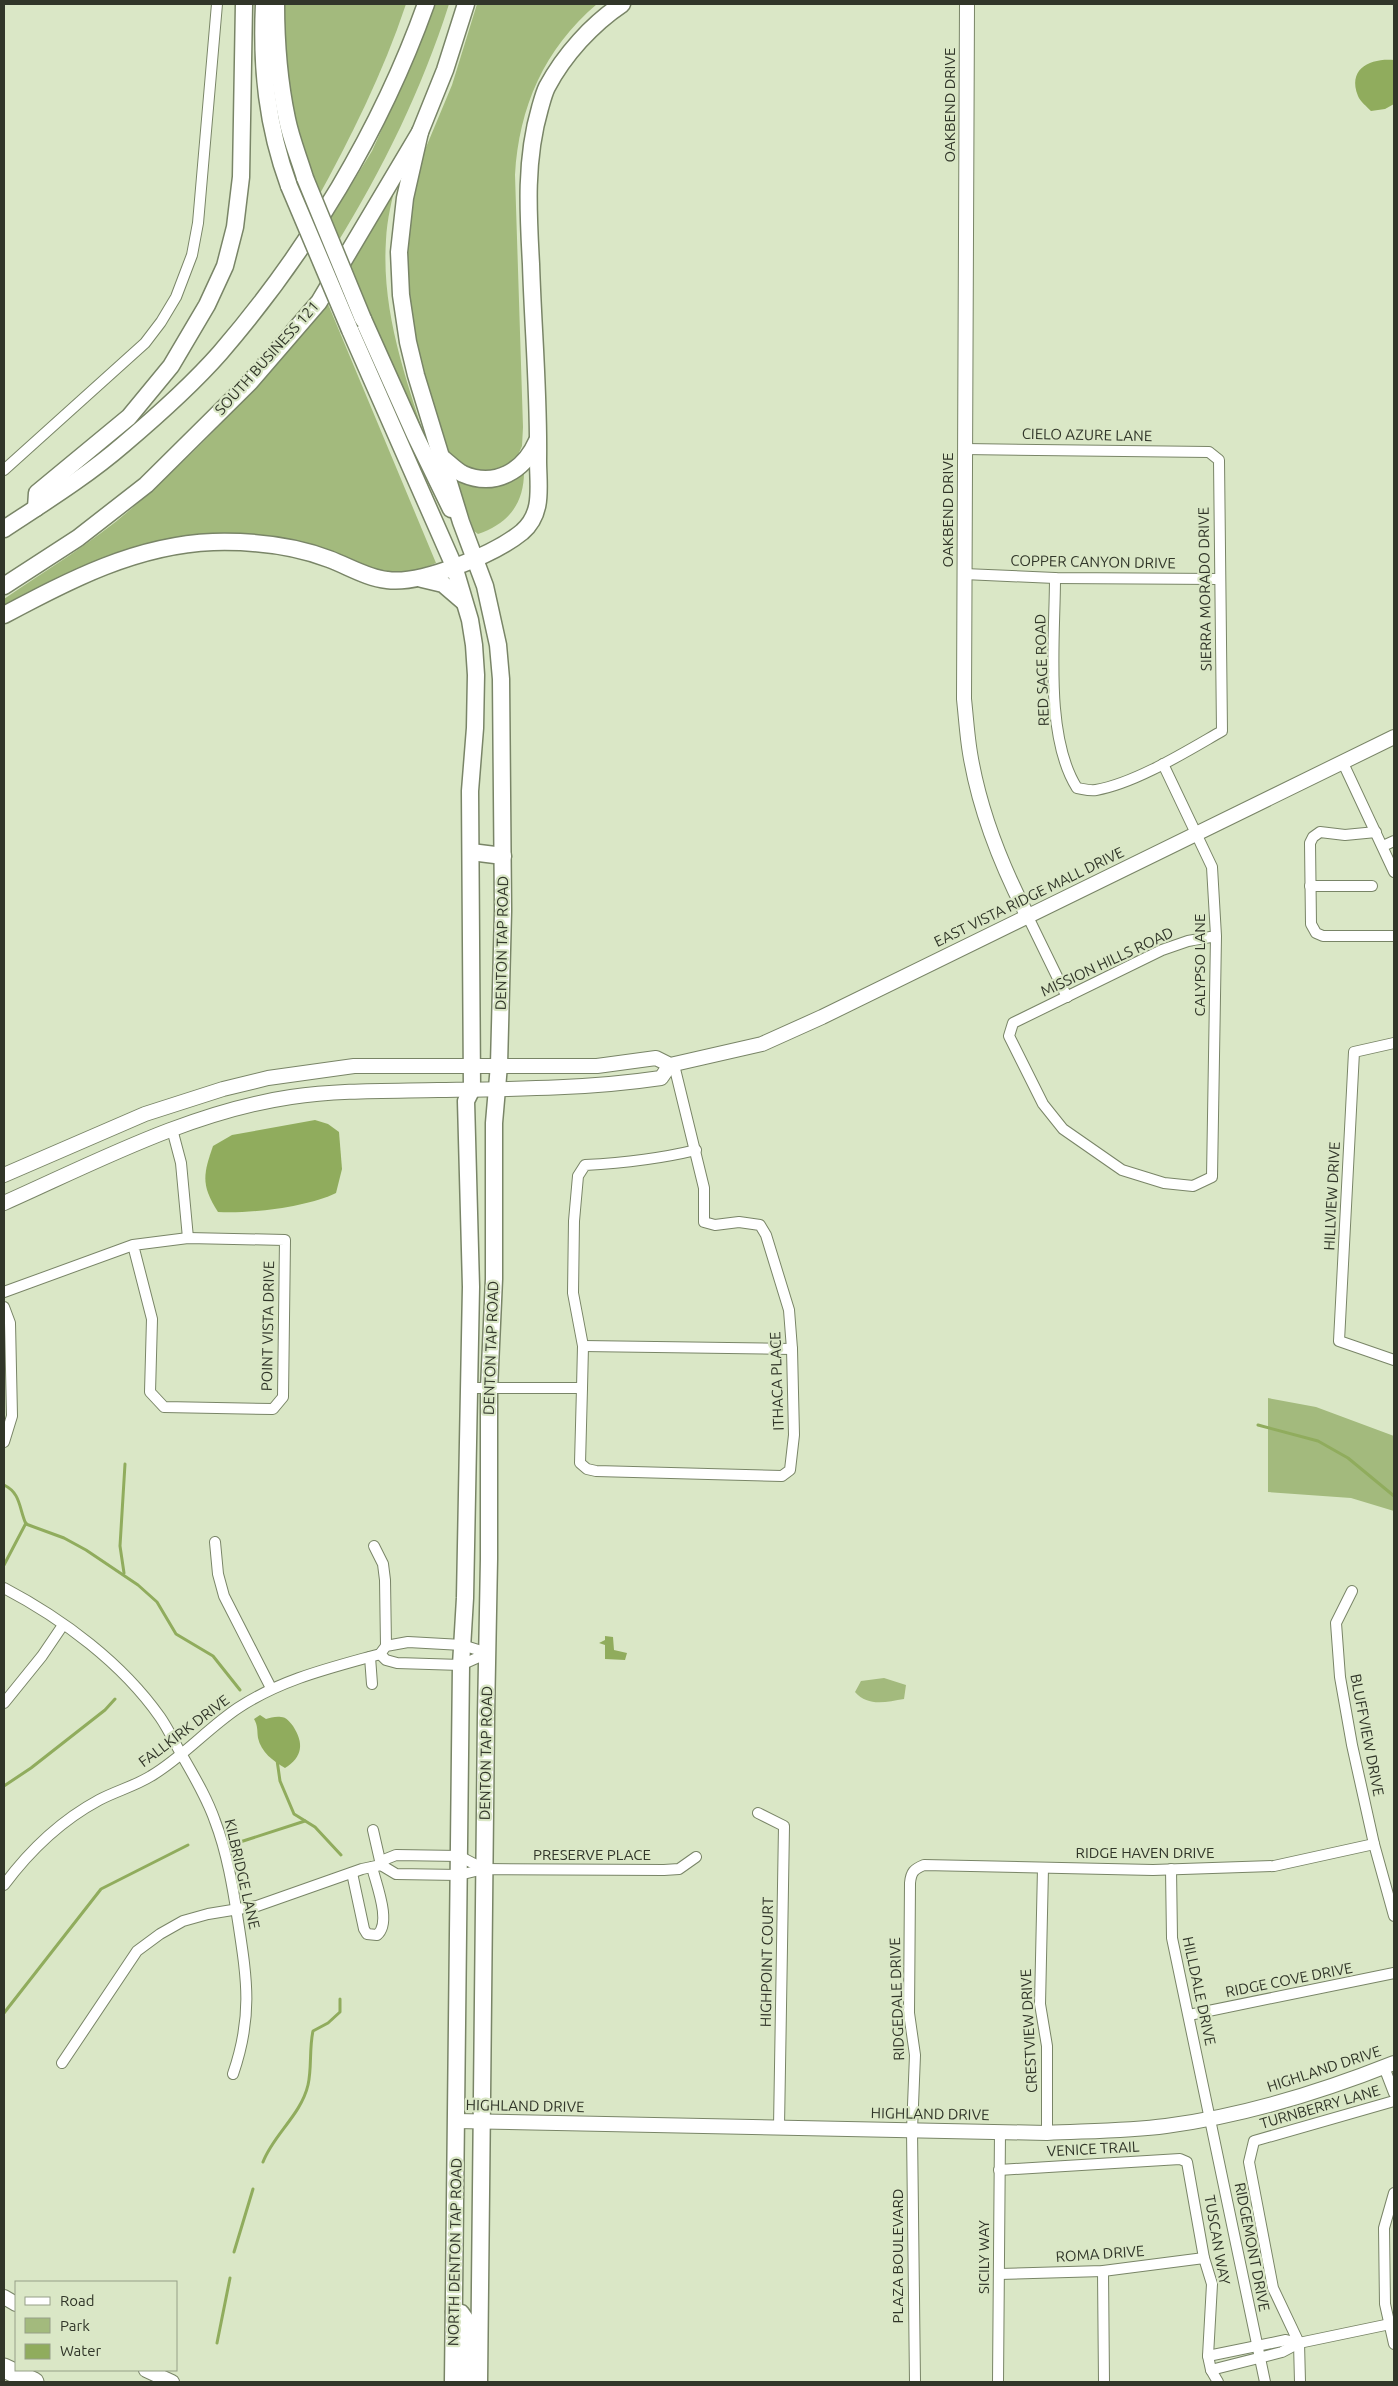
<svg xmlns="http://www.w3.org/2000/svg" width="1398" height="2386" font-family="Ubuntu,sans-serif">
<rect width="100%" height="100%" fill="#dae7c6"/>
<g fill="#a3ba7d">
<path d="M279 4H406C383 73 351 137 316 201L290 126Z"/>
<path d="M435 4H449C422 89 383 169 336 245L327 224 372 151 406 76Z"/>
<path d="M477 4H597C544 49 519 107 515 175L523 427 522 446 517 457 508 466 488 473 470 471 451 457 441 434 413 343 403 243 414 176 452 85Z"/>
<path d="M397 180C392 199 387 219 386 240 381 315 408 384 430 454L349 276 350 263Z"/>
<path d="M328 304 436 563 406 575H390L334 556 180 542 4 612V599C46 570 92 543 131 509 203 447 267 376 328 304Z"/>
<path d="M524 472C524 504 508 524 478 534L474 531 457 483 460 481C492 496 498 475 524 472Z"/>
<polygon points="1268,1398 1316,1407 1394,1436 1394,1511 1351,1498 1268,1492"/>
<path d="M884 1678 906 1685 904 1699C886 1702 868 1707 855 1692L861 1681Z"/>
</g>
<g fill="#90ac5d">
<path d="M1394 60V104L1385 109 1371 111C1367 107 1360 101 1358 96 1347 68 1371 58 1394 60Z"/>
<path d="M315 1120 328 1124 339 1132 342 1169 336 1193C308 1207 249 1214 218 1212 201 1185 203 1175 213 1146L232 1135Z"/>
<polygon points="605,1636 613,1637 614,1650 627,1653 625,1660 605,1659 605,1645 599,1643 605,1640"/>
<path d="M260 1715 266 1719C270 1718 276 1716 281 1717 286 1717 290 1722 293 1726 304 1743 303 1757 285 1768 273 1761 261 1752 258 1738 257 1730 258 1726 254 1719Z"/>
</g>
<g fill="none" stroke-linecap="round" stroke-linejoin="round">
<g stroke="#90ac5d" stroke-width="3">
<polyline points="1258,1425 1318,1441 1348,1458 1394,1496"/>
<path d="M4 1485C21 1493 19 1509 26 1524L64 1538 86 1550 138 1585 157 1602 176 1634 213 1656 240 1690"/>
<polyline points="4,1565 26,1523"/>
<polyline points="124,1573 120,1546 125,1464"/>
<polyline points="277,1760 280,1781 294,1814 315,1827 341,1855"/>
<polyline points="4,1786 31,1768 105,1710 115,1699"/>
<polyline points="240,1842 305,1821"/>
<polyline points="4,2013 101,1889 188,1845"/>
<path d="M263 2162C273 2135 301 2115 308 2085 312 2068 309 2049 313 2031L328 2023 340 2012V1999"/>
<polyline points="234,2252 253,2189"/>
<polyline points="217,2343 230,2278"/>
</g>
<defs>
<g id="street">
<path d="M964 449 1209 452 1219 460 1222 731C1187 751 1136 783 1096 790 1090 791 1083 789 1077 788 1044 736 1055 638 1055 578"/>
<polyline points="4,470 145,343 161,322 176,297 192,255 198,223 217,4"/>
<polyline points="964,574 1055,578 1220,579"/>
<polyline points="1343,763 1394,872"/>
<polyline points="1163,764 1212,867 1216,936 1212,1177 1193,1186 1164,1183 1122,1170 1063,1129 1043,1104 1009,1036 1013,1023 1162,950 1188,941 1216,936"/>
<polyline points="1376,832 1345,835 1320,832 1313,837 1310,843 1311,924 1316,933 1323,936 1394,936"/>
<polyline points="1383,846 1394,841"/>
<polyline points="1310,886 1372,886"/>
<polyline points="1028,917 1067,997"/>
<polyline points="1394,1043 1354,1052 1339,1341 1394,1360"/>
<polyline points="172,1129 181,1163 188,1238"/>
<polyline points="4,1292 133,1245 188,1238 285,1240 283,1397 273,1409 164,1407 150,1392 152,1319 133,1245"/>
<polyline points="4,1307 10,1323 12,1416 4,1442"/>
<polyline points="583,1346 792,1349"/>
<path d="M469 1388H582L583 1346 573 1293 574 1221 578 1176 585 1165C623 1163 659 1159 696 1150"/>
<polyline points="582,1388 580,1463 587,1469 596,1471 782,1476 790,1470 794,1435 792,1349 789,1310 766,1235 760,1225 739,1222 715,1225 704,1222 704,1188 674,1065"/>
<polyline points="215,1542 218,1574 224,1596 271,1688"/>
<polyline points="374,1546 383,1564 385,1580 386,1646"/>
<path d="M4 1588C63 1619 122 1663 160 1717 169 1730 175 1744 183 1757 195 1778 207 1798 215 1821 227 1852 233 1888 238 1921 247 1980 253 2016 233 2074"/>
<polyline points="1352,1591 1336,1623 1340,1677 1352,1745 1374,1844 1394,1916"/>
<polyline points="380,1654 386,1660 397,1663 461,1665 488,1653"/>
<polyline points="370,1657 372,1684"/>
<polyline points="4,1703 42,1656 63,1625"/>
<polyline points="758,1813 784,1826 779,2127"/>
<polyline points="373,1830 381,1865 396,1874 459,1875 484,1869 664,1870 679,1869 696,1857"/>
<polyline points="1043,1868 1040,2004 1047,2046 1047,2133"/>
<polyline points="1171,1869 1172,1938 1265,2382"/>
<path d="M352 1873 364 1929 367 1934 377 1935C392 1923 376 1884 372 1867"/>
<path d="M4 1885C30 1850 60 1821 99 1800 116 1791 135 1786 151 1776 183 1757 208 1728 238 1708 282 1679 330 1668 380 1654L386 1646 408 1642 462 1645 488 1653"/>
<polyline points="1189,2015 1394,1973"/>
<polyline points="62,2063 137,1951 160,1934 183,1921 208,1914 257,1906 362,1869 381,1865 386,1859 396,1855 459,1856 484,1869"/>
<polyline points="1384,2067 1394,2093"/>
<polyline points="999,2170 1180,2159 1187,2162 1204,2258 1212,2284 1208,2356 1211,2370 1218,2382"/>
<polyline points="1394,2193 1384,2228 1385,2304 1394,2344"/>
<polyline points="1103,2271 1104,2382"/>
<polyline points="999,2274 1103,2271 1204,2258"/>
<polyline points="1208,2356 1286,2340 1299,2343"/>
<polyline points="1211,2370 1282,2352 1299,2343 1390,2324"/>
<path d="M915 2382 912 2130 915 2055 909 2013 910 1883C911 1872 914 1869 924 1865L1153 1870 1274 1866 1374 1844"/>
<polyline points="998,2382 1000,2131"/>
<polyline points="1300,2382 1299,2343 1273,2288 1249,2162 1254,2141 1394,2101"/>
</g>
<g id="secondary">
<path d="M967 4 964 699C966 717 967 735 970 753 979 808 1002 867 1028 917"/>
<polyline points="4,1175 145,1114 223,1089 268,1078 354,1066 597,1066 656,1058 670,1065 762,1044 822,1017 1394,737"/>
<path d="M4 1203C96 1162 190 1112 291 1097 339 1090 389 1091 438 1090 512 1089 587 1089 661 1078L670 1065"/>
<path d="M456 2121 1047 2133C1087 2131 1127 2131 1166 2126 1244 2116 1321 2092 1394 2063"/>
<polyline points="4,2297 16,2304"/>
<polyline points="146,2370 172,2382"/>
</g>
<g id="primary">
<path d="M264 4C261 68 267 126 289 186"/>
<path d="M276 4C276 42 279 81 287 119 291 139 299 158 305 178"/>
<polyline points="420,132 405,198 399,252 401,295 408,342 416,375 461,522 485,586 498,645 501,679 503,911 499,1065 494,1123 494,1279 489,1389 489,1559 486,1716 479,2382"/>
<polyline points="363,319 415,435 451,509"/>
<polyline points="350,330 454,566 470,620 474,645 476,675 475,728 470,791 472,1089 466,1101 471,1287 465,1598 461,1665 453,2382"/>
<path d="M441 457C448 462 455 470 463 474 495 488 524 471 537 441"/>
<polyline points="36,508 37,493 129,417 171,366 207,305 225,266 235,227 241,177 244,4"/>
<path d="M4 529C45 502 87 476 124 444 157 416 191 386 220 353 308 251 381 130 426 4"/>
<polyline points="422,579 443,584 464,602"/>
<polyline points="4,586 78,538 146,485 250,382 319,302 420,132 445,70 466,4"/>
<path d="M4 615C70 580 136 545 213 542 252 541 293 545 329 559 348 566 367 578 387 580 421 585 495 554 522 532 544 513 538 487 538 460 539 394 533 329 531 264 528 211 525 159 540 108 542 101 544 93 547 87 564 55 592 24 622 4"/>
<polyline points="471,852 503,856"/>
<polyline points="454,2312 461,2313 468,2323 467,2382"/>
</g>
<polyline id="highway" points="4,2368 34,2382"/>
</defs>
<use href="#street" stroke="#798567" stroke-width="12"/>
<use href="#secondary" stroke="#798567" stroke-width="16"/>
<use href="#primary" stroke="#798567" stroke-width="19"/>
<use href="#highway" stroke="#798567" stroke-width="21"/>
<use href="#street" stroke="#fff" stroke-width="10"/>
<use href="#secondary" stroke="#fff" stroke-width="14"/>
<use href="#primary" stroke="#fff" stroke-width="16"/>
<use href="#highway" stroke="#fff" stroke-width="19"/>
<defs>
<g id="primary-bridge">
<polyline points="305,178 363,319"/>
<polyline points="289,186 350,330"/>
</g>
</defs>
<use href="#primary-bridge" stroke="#798567" stroke-width="19" stroke-linecap="butt"/>
<use href="#primary-bridge" stroke="#fff" stroke-width="16"/>
</g>
<g text-anchor="middle" stroke-width="4.5" stroke-linejoin="round" paint-order="stroke">
<g font-size="15" fill="#313629" stroke="#dae7c6">
<text transform="translate(950 105) rotate(-90)" y="5">OAKBEND DRIVE</text>
<text transform="translate(267 358) rotate(-48)" y="5">SOUTH BUSINESS 121</text>
<text transform="translate(1087 435) rotate(1)" y="5">CIELO AZURE LANE</text>
<text transform="translate(948 510) rotate(-90)" y="5">OAKBEND DRIVE</text>
<text transform="translate(1093 562) rotate(1)" y="5">COPPER CANYON DRIVE</text>
<text transform="translate(1205 589) rotate(-91)" y="5">SIERRA MORADO DRIVE</text>
<text transform="translate(1042 670) rotate(-92)" y="5">RED SAGE ROAD</text>
<text transform="translate(1029 897) rotate(-26)" y="5">EAST VISTA RIDGE MALL DRIVE</text>
<text transform="translate(502 943) rotate(-89)" y="5">DENTON TAP ROAD</text>
<text transform="translate(1107 962) rotate(-25)" y="5">MISSION HILLS ROAD</text>
<text transform="translate(1200 965) rotate(-90)" y="5">CALYPSO LANE</text>
<text transform="translate(1332 1196) rotate(-87)" y="5">HILLVIEW DRIVE</text>
<text transform="translate(268 1326) rotate(-89)" y="5">POINT VISTA DRIVE</text>
<text transform="translate(491 1348) rotate(-88)" y="5">DENTON TAP ROAD</text>
<text transform="translate(777 1381) rotate(-92)" y="5">ITHACA PLACE</text>
<text transform="translate(184 1731) rotate(-37)" y="5">FALLKIRK DRIVE</text>
<text transform="translate(1367 1735) rotate(79)" y="5">BLUFFVIEW DRIVE</text>
<text transform="translate(486 1753) rotate(-89)" y="5">DENTON TAP ROAD</text>
<text x="1145" y="1858">RIDGE HAVEN DRIVE</text>
<text x="592" y="1860">PRESERVE PLACE</text>
<text transform="translate(242 1874) rotate(77)" y="5">KILBRIDGE LANE</text>
<text transform="translate(767 1962) rotate(-89)" y="5">HIGHPOINT COURT</text>
<text transform="translate(1289 1980) rotate(-11)" y="5">RIDGE COVE DRIVE</text>
<text transform="translate(1199 1991) rotate(78)" y="5">HILLDALE DRIVE</text>
<text transform="translate(897 1999) rotate(-92)" y="5">RIDGEDALE DRIVE</text>
<text transform="translate(1029 2031) rotate(-93)" y="5">CRESTVIEW DRIVE</text>
<text transform="translate(1324 2069) rotate(-18)" y="5">HIGHLAND DRIVE</text>
<text transform="translate(525 2106) rotate(1)" y="5">HIGHLAND DRIVE</text>
<text transform="translate(1320 2107) rotate(-16)" y="5">TURNBERRY LANE</text>
<text transform="translate(930 2114) rotate(1)" y="5">HIGHLAND DRIVE</text>
<text transform="translate(1093 2149) rotate(-3)" y="5">VENICE TRAIL</text>
<text transform="translate(1217 2240) rotate(80)" y="5">TUSCAN WAY</text>
<text transform="translate(1252 2247) rotate(79)" y="5">RIDGEMONT DRIVE</text>
<text transform="translate(455 2252) rotate(-89)" y="5">NORTH DENTON TAP ROAD</text>
<text transform="translate(1100 2254) rotate(-4)" y="5">ROMA DRIVE</text>
<text transform="translate(898 2256) rotate(-90)" y="5">PLAZA BOULEVARD</text>
<text transform="translate(984 2257) rotate(-90)" y="5">SICILY WAY</text>
</g>
</g>
<rect width="1398" height="2386" fill="none" stroke="#313629" stroke-width="10"/>
<rect x="15" y="2281" width="162" height="90" fill="#dae7c6" stroke="#96a087"/>
<rect x="25" y="2297" width="25" height="8" fill="#ffffff" stroke="#96a087"/>
<text x="60" y="2306" font-size="15" fill="#313629">Road</text>
<rect x="25" y="2318" width="25" height="15" fill="#a3ba7d" stroke="#96a087"/>
<text x="60" y="2331" font-size="15" fill="#313629">Park</text>
<rect x="25" y="2344" width="25" height="15" fill="#90ac5d" stroke="#96a087"/>
<text x="60" y="2356" font-size="15" fill="#313629">Water</text>
</svg>
